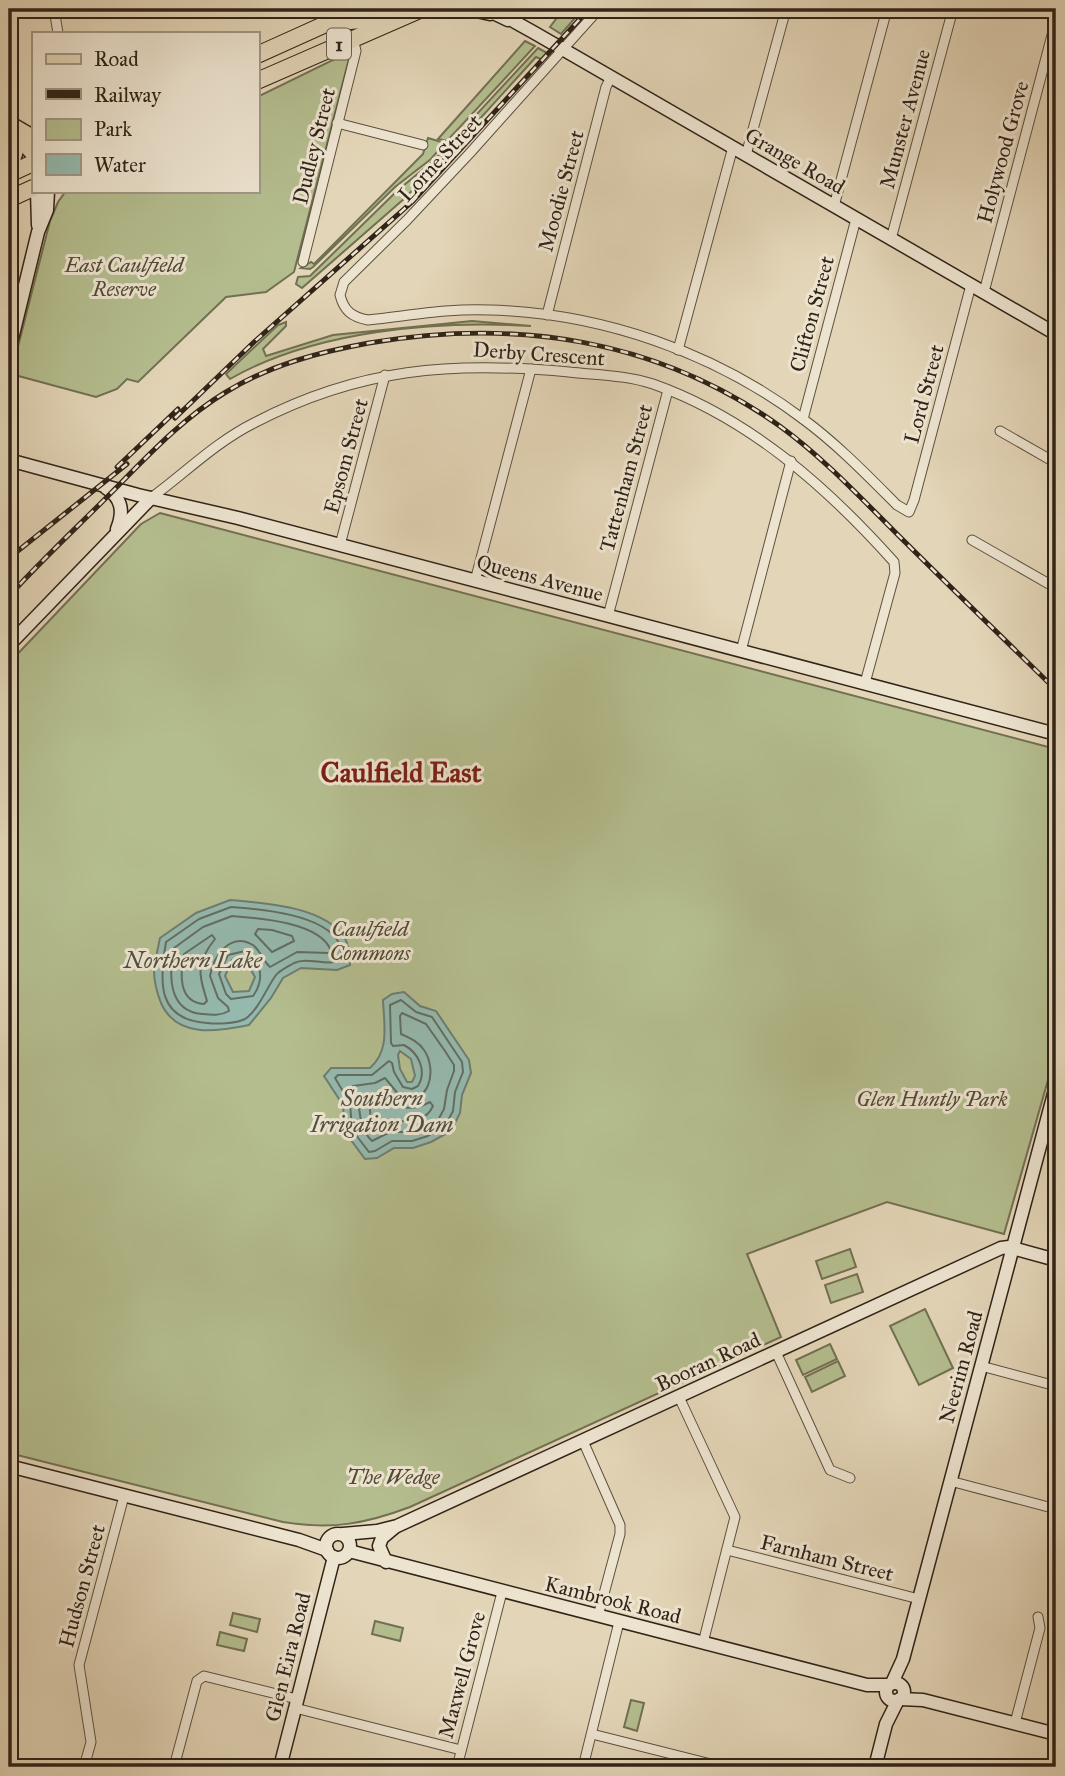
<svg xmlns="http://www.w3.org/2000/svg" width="1065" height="1776" font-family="'IM FELL Great Primer',serif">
<rect width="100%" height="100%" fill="#e3d5b7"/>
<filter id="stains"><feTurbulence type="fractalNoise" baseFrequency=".00286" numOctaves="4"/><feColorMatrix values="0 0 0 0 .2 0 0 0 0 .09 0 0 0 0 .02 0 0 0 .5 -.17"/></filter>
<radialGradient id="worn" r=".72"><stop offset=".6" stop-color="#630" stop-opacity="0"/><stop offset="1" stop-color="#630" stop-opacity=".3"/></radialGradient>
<g fill="#b4bd8e" stroke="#727052" stroke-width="2">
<polygon points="571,9 583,9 561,34 550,27 556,19"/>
<polygon points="525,41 535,46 447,141 438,139"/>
<polygon points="538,48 549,54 543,60 536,57 457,144 451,142"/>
<polygon points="351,51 294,272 266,292 226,297 138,382 127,379 117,389 96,397 11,374 50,221 58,202 66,191 257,191 257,97"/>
<polygon points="428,138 445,143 431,159 395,187 313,267 310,269 301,268 311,262 314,264 423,154"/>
<polygon points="450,144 454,145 449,153 405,198 302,288 296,284 298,277 310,276 398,190 433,161"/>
<path d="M472 321 531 326C435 320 314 331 230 379L226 374 278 325 286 322V326L263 349 266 356 333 335Z"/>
<path d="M160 513 1056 749V1052L1004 1234 887 1202 747 1254 781 1337 410 1507C365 1524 331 1530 283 1522L9 1453V663L141 524Z"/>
<polygon points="850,1249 856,1267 822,1279 816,1261"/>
<polygon points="857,1274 863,1292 831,1303 825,1285"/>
<polygon points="925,1309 953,1368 919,1385 890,1326"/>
<polygon points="830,1344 837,1359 803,1375 796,1360"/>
<polygon points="838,1361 845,1376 812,1392 805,1377"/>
<polygon points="233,1613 260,1619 257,1632 230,1625"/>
<polygon points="375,1621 403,1628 400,1641 372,1634"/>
<polygon points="220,1632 247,1639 244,1651 217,1645"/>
<polygon points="631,1700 644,1703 637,1731 624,1727"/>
</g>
<g fill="#95b9ae" stroke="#6d7d72" stroke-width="2" fill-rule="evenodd">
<path d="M230 900C264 903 324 906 345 938 349 945 349 957 350 965L337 970 301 968 283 978 271 998 249 1025C217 1031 177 1039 161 1003 157 993 154 981 154 970 155 960 158 948 160 938L196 913ZM244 958 255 977 249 991 233 992 225 976 232 960Z"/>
<path d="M404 992 420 1006 436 1011 469 1060 471 1073 462 1095 460 1113 451 1131 431 1142 413 1148H394L377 1158 365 1159 345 1132 343 1105 324 1076 331 1068H370C390 1051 384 1024 383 1000L392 994ZM400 1051 411 1059 415 1076 412 1082H407L400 1069 398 1055Z"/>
</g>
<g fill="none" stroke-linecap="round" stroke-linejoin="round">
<g stroke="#626e62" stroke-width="2">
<path d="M231 907C260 909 324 914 339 943 341 947 341 955 342 959 328 968 309 956 294 963 289 966 280 970 276 975 267 987 258 1011 245 1019 235 1024 217 1024 207 1023 157 1020 159 982 166 942L199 919Z"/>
<path d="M232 916C258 918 321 922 331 951L328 953 297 952 270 967C263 961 260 950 253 945 230 931 213 957 210 976L218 998 228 1007 229 1011C220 1016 212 1015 202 1014 167 1011 169 973 174 948L203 927Z"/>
<polygon points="258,929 272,930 292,936 294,941 272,952 255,934"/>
<path d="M212 935 215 939C195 964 199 974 207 1001L204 1004C178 1002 180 974 184 954Z"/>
<path d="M245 951C263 962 264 981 253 996L231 999 226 994 219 974 228 955Z"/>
<path d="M401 1000 416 1012 432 1017 462 1062 463 1072 455 1092 453 1111 445 1126 428 1136 412 1141H392L375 1151 369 1152 352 1130 350 1103 335 1078 338 1075H372L389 1061 392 1063 394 1072 403 1087 412 1089 418 1086C427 1071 419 1053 404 1045L393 1046 391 1043 390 1005Z"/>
<path d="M402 1013 426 1024 445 1051 454 1065V1071L447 1090 444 1109 438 1120 424 1128 411 1132H390L372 1141C354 1123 365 1109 352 1089L353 1086 375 1083 385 1078 399 1095C429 1109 438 1070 424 1050 418 1041 409 1038 401 1034L400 1016Z"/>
<path d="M382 1093C396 1109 411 1112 430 1102L433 1106C425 1124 407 1120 391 1122 385 1122 380 1125 375 1127L371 1123 369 1097Z"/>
</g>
<defs>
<g id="street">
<polyline points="54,9 58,33"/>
<path d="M599 9 469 154 407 220 344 282 340 295C344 311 352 317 368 320 408 316 449 308 490 310 601 313 714 352 803 419 837 444 867 475 897 505L909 512 914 500 971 285"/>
<polyline points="337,123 423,145"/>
<polyline points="746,155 786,9"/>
<polyline points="834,206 887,9"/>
<polyline points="891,239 953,9"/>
<polyline points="303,262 356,51 353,38"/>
<polyline points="984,292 1056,20"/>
<polyline points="547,315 606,87 611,77"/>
<polyline points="678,350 733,147"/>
<polyline points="803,419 856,219"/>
<polyline points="1000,431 1056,463"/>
<path d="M151 498C185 473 216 442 254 423 359 368 452 361 569 372 596 375 626 375 653 384 749 418 827 487 894 562L895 573 865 683"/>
<polyline points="972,540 1056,588"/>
<polyline points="340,545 385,375"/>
<polyline points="475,581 531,369"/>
<polyline points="608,616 668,390"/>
<polyline points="741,651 791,461"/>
<polyline points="776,1352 830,1470 850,1478"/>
<polyline points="981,1366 1056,1386"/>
<polyline points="679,1397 735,1517 703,1643"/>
<polyline points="583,1441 620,1525 620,1534 598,1616"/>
<polyline points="950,1481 1056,1509"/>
<polyline points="727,1550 919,1599"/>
<polyline points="295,1708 461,1750"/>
<polyline points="1015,1723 1040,1628 1038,1617"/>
<polyline points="592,1734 723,1767"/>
<polyline points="84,1767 91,1742 79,1665 124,1496"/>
<polyline points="174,1767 197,1681 204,1676 297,1699"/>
<polyline points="457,1767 502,1592"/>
<polyline points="583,1767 619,1622"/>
</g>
<g id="secondary">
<polyline points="467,9 490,14"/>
<polyline points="485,9 508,20"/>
<polyline points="501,9 515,22 533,32 1056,334"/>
<polyline points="37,191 38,225"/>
<polyline points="9,351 38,232 47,210 48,191"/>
<polyline points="9,460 138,495 238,518 1056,734"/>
<path d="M106 488C122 498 124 512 117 529"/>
<polyline points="9,645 151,498"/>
<polyline points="9,1466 299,1540 327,1550"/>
<circle cx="338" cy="1546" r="12"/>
<polyline points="343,1534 377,1531 397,1526 1001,1248 1009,1247 1056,1260"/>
<polyline points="349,1551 867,1685 888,1685"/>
<polyline points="386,1562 379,1546 382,1538 394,1528"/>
<circle cx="895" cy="1692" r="9"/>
<polyline points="892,1683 903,1659 1056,1086"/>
<polyline points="900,1699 923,1700 1056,1734"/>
<polyline points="280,1767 334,1557"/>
<polyline points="875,1767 886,1724 898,1700"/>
</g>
<g id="primary">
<polyline points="9,123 33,137"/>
<polyline points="11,135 24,144 33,154"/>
<path d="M9 167C16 155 20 146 10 134"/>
</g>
<g id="highway">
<polyline points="338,22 362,20 389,9"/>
<polyline points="257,55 359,9"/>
<polyline points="257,81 422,9"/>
<polyline points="9,174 33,163"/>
<polyline points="9,199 33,188"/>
</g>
</defs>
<use href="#street" stroke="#5d503f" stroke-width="11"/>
<use href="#secondary" stroke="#302317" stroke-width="15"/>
<use href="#primary" stroke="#302317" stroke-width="17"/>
<use href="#highway" stroke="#302317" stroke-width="18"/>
<use href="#street" stroke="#ede4d0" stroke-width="9"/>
<use href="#secondary" stroke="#ede4d0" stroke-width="12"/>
<use href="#primary" stroke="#e3d5b7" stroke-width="14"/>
<use href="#highway" stroke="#e3d5b7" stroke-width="16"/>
<defs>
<g id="rail">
<polyline points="175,418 254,342 412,202 589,9"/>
<polyline points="117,467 178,409"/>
<polyline points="9,558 127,464"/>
<path d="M9 596C40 562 74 530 107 497 144 460 181 419 226 392 270 365 319 352 369 343 516 318 658 339 781 427 822 457 857 494 893 530 947 584 1002 637 1056 690"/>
</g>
</defs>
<use href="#rail" stroke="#302317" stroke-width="5"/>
<use href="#rail" stroke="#ede4d0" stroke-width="2.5" stroke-dasharray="8" stroke-linecap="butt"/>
</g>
<g text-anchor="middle" stroke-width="6" stroke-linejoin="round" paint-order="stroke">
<rect fill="#ede4d0" stroke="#695d4e" stroke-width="2" x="327" y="28.5" width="24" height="31" rx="5"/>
<g font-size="19" font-weight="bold" fill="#302317">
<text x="339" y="51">1</text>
</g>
<g font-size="21" fill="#302317" stroke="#ede4d0">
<text transform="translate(905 119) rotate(-75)" y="7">Munster Avenue</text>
<text transform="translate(314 146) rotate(-76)" y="7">Dudley Street</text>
<text transform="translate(1003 152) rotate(-75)" y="7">Holywood Grove</text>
<text transform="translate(440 158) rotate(-47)" y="7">Lorne Street</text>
<text transform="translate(795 161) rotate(30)" y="7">Grange Road</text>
<text transform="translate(561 191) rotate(-75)" y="7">Moodie Street</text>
<text transform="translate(812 314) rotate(-75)" y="7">Clifton Street</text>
<text transform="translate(539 354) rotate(4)" y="7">Derby Crescent</text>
<text transform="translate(924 394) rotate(-75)" y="7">Lord Street</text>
<text transform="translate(346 456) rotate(-75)" y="7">Epsom Street</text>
<text transform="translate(626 478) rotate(-75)" y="7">Tattenham Street</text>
<text transform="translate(540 578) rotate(15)" y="7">Queens Avenue</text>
<text transform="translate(708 1362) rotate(-25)" y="7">Booran Road</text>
<text transform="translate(961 1367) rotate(-75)" y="7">Neerim Road</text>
<text transform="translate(827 1558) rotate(14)" y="7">Farnham Street</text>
<text transform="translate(82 1586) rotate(-75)" y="7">Hudson Street</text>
<text transform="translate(613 1600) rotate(14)" y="7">Kambrook Road</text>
<text transform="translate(288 1657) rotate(-76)" y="7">Glen Eira Road</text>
<text transform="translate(462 1675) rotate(-75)" y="7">Maxwell Grove</text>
</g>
<g font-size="21" font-style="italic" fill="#514a35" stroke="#ede4d0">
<text x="124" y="272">East Caulfield<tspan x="124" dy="24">Reserve</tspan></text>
<text x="370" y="936">Caulfield<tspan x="370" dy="24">Commons</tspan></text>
<text x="932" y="1106">Glen Huntly Park</text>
<text x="393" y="1484">The Wedge</text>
</g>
<g font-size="23" font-style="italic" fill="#4e5044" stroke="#ede4d0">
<text x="193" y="968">Northern Lake</text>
<text x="382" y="1106">Southern<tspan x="382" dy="26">Irrigation Dam</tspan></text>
</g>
<g font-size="28" font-weight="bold" fill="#7a1f14" stroke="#ede4d0">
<text x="401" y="782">Caulfield East</text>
</g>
</g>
<rect width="1065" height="1776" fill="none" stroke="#e3d5b7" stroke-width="35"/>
<rect x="10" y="10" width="1044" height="1755" fill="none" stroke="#302317" stroke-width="3.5"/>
<rect x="18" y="18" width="1030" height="1741" fill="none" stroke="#302317" stroke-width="2"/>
<rect x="32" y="32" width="228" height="161" fill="#ede4d0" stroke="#a19786" stroke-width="2"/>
<rect x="46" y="54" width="35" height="10" fill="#e3d5b7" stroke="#a19786" stroke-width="2"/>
<text x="94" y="66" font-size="21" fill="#302317">Road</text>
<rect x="46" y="89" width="35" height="10" fill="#302317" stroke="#a19786" stroke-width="2"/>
<text x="94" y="102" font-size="21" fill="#302317">Railway</text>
<rect x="46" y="119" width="35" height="21" fill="#b4bd8e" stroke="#a19786" stroke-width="2"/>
<text x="94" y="136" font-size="21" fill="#302317">Park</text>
<rect x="46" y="154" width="35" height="21" fill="#95b9ae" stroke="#a19786" stroke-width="2"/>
<text x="94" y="172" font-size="21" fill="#302317">Water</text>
<rect width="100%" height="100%" filter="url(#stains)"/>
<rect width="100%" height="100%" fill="url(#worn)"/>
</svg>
